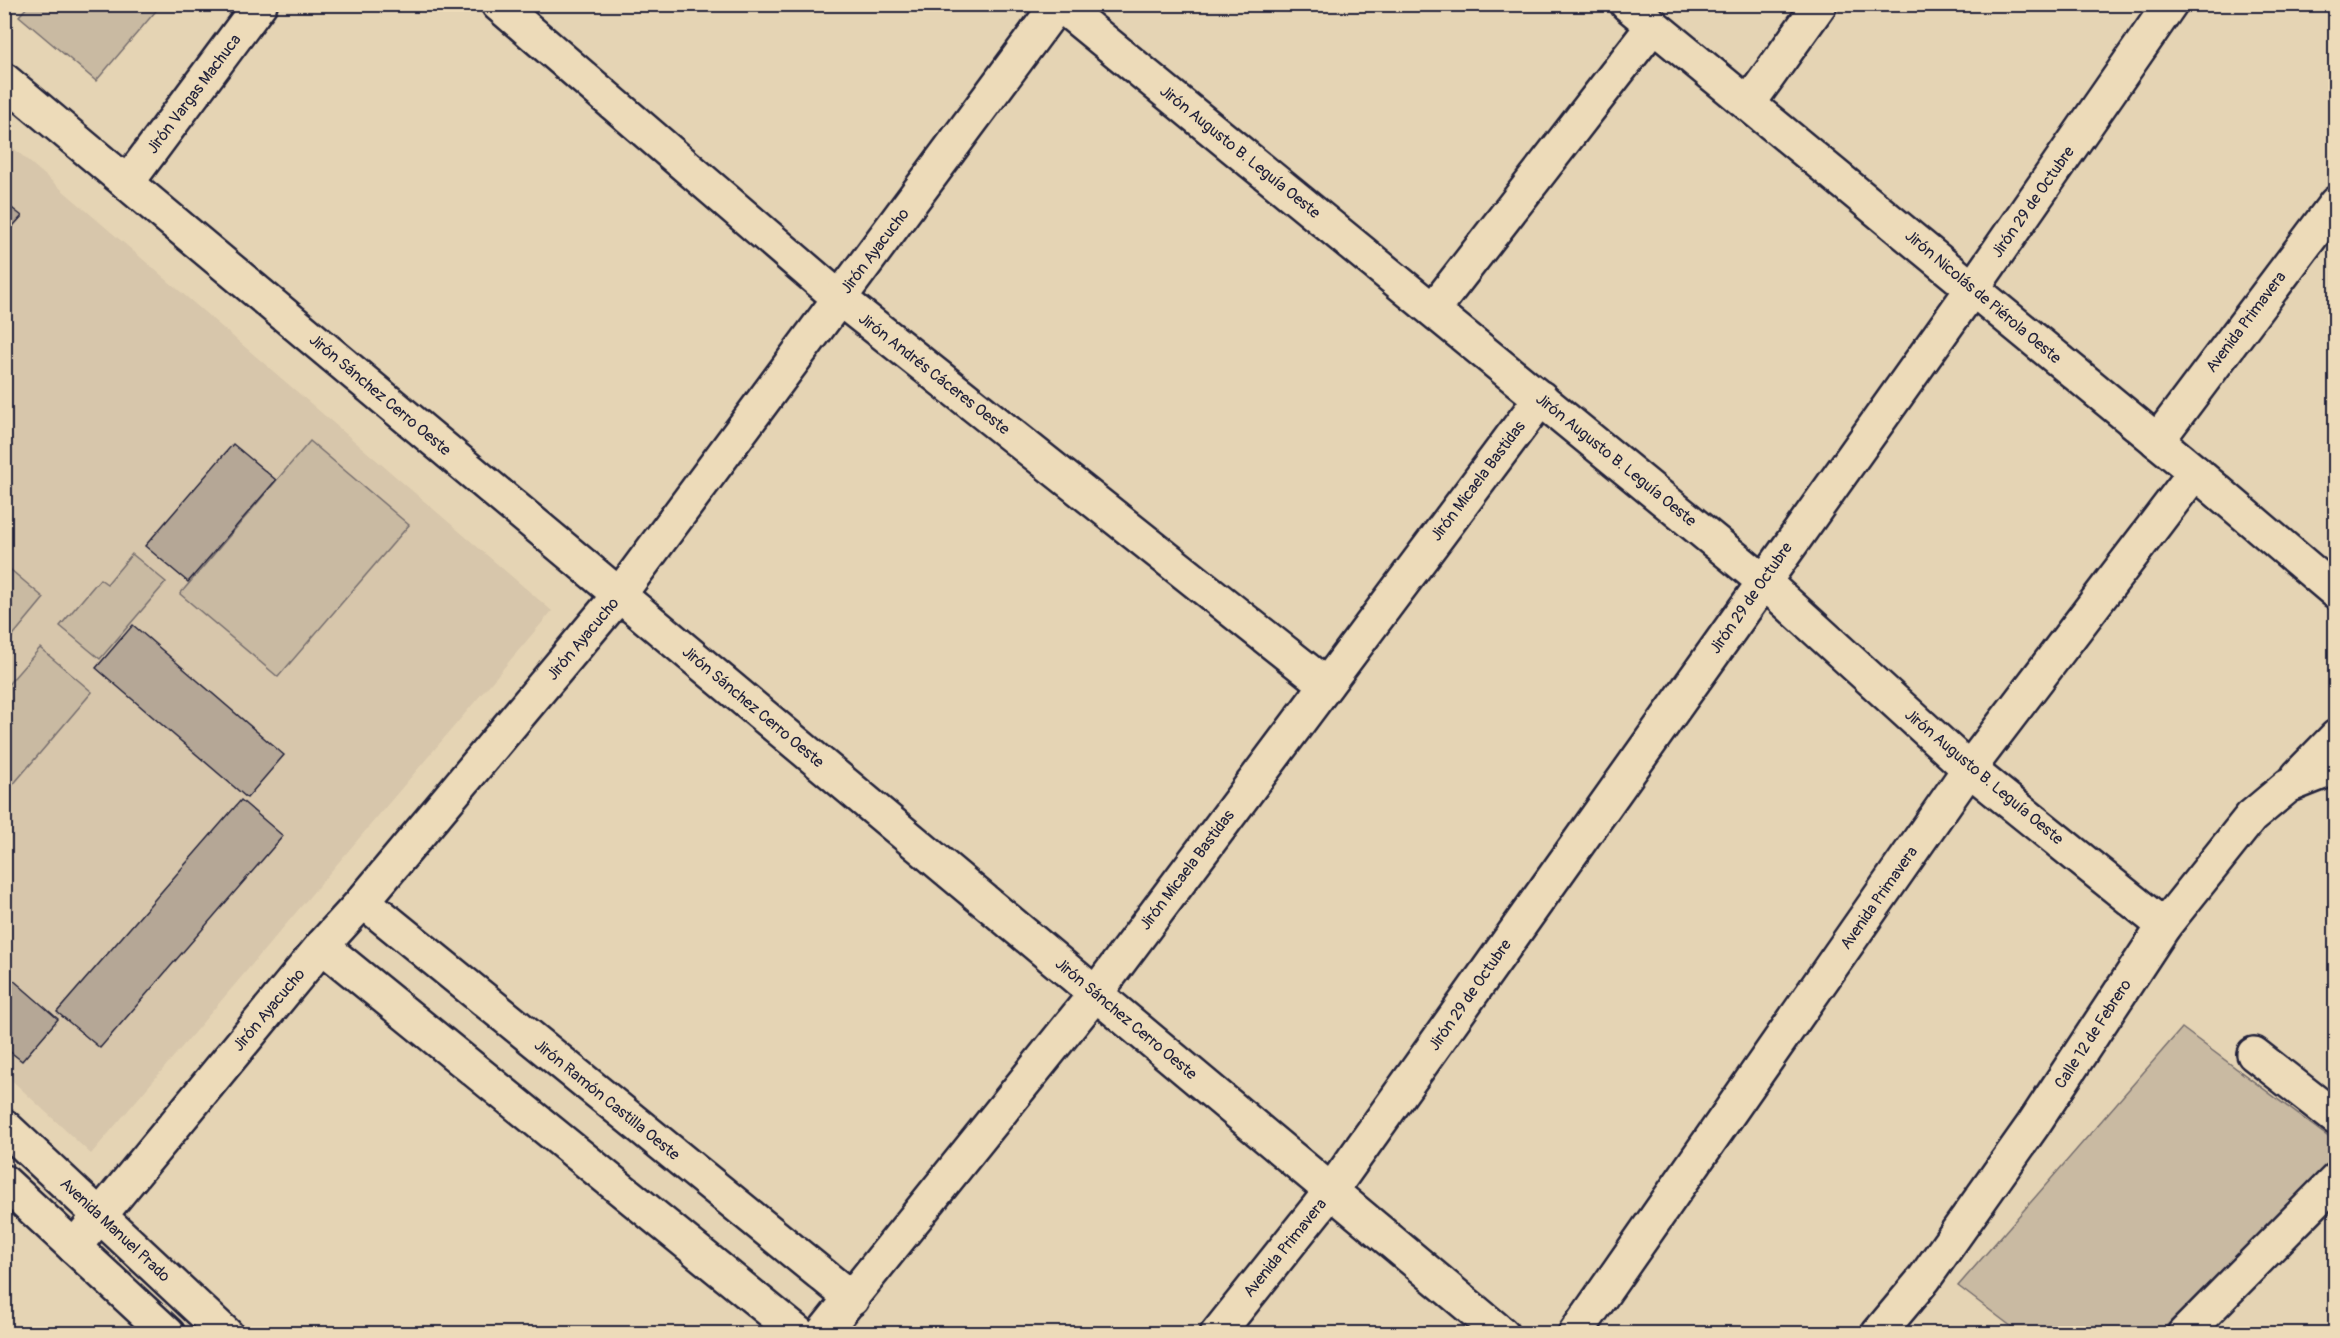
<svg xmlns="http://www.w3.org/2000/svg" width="2340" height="1338" font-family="Pangolin,sans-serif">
	<rect width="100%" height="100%" fill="#e5d4b4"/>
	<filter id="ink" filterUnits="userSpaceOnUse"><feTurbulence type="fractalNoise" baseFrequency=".0167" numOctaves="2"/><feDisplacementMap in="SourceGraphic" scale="12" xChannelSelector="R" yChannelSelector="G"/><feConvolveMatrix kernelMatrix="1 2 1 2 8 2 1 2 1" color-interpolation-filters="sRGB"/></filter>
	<g filter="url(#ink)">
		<!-- built -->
		<path fill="#d7c6ab" d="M4 140 552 611 91 1154 5 1074Z"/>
		<!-- green -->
		<g fill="#c9baa2" stroke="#766e6e" stroke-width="1.5">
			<path d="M29 5V4L161 5 96 81 19 16Z"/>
			<path d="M310 441 409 525 278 677 180 594Z"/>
			<path d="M132 554 166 582 100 659 60 626 100 579 107 584Z"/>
			<path d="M5 565 44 598 5 645Z"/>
			<path d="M40 648 92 692 5 794V688Z"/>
			<path d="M2182 1028 2335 1142V1159L2159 1333H2020L1958 1286Z"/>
		</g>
		<!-- building -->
		<g fill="#b5a796" stroke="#22223b" stroke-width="1.5">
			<path d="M4 202 22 216 4 236Z"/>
			<path d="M233 444 276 480 188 582 145 546Z"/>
			<path d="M133 625 284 755 247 798 96 668Z"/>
			<path d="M241 800 283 836 100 1048 57 1012Z"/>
			<path d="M4 972 58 1019 22 1061 4 1047Z"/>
		</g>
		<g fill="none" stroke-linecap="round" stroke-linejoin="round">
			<!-- street casing -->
			<g stroke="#22223b" stroke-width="38">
				<g id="street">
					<path d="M498 4 839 298 1326 685"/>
					<path d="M1059 4 1763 581 1969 769 2164 926"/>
					<path d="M1627 4 2195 472 2336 592"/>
					<path d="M4 80 1502 1334"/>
					<path d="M1749 103 1820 4"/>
					<path d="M127 183 260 4"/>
					<path d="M1433 310 1653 26"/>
					<path d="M2157 441 2336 203"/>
					<path d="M2298 776 2336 737"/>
					<path d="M363 901 852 1299"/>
					<path d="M322 946 799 1334"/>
					<path d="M2254 1054 2336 1118"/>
					<path d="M74 1247 322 946 363 901 619 595 1058 4"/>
					<path d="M822 1334 1096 993 1541 398"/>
					<path d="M1217 1334 1331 1191 1973 288 2170 4"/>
					<path d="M1575 1334 1969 769 2195 472"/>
					<path d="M1878 1334 1924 1279 2033 1125 2164 926 2251 817 2288 786 2336 767"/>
					<path d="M2184 1334 2336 1180"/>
				</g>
			</g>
			<!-- secondary casing -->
			<g stroke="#22223b" stroke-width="38">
				<g id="secondary">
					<path d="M4 1126 226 1334"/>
					<path d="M4 1182 168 1334"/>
				</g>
			</g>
			<!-- street -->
			<use href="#street" stroke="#eddbb9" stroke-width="33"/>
			<!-- secondary -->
			<use href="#secondary" stroke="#eddbb9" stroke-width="33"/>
		</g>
	</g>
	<g text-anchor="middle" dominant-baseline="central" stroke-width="4.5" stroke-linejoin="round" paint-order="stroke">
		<!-- street labels -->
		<g font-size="16" fill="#22223b" stroke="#eddbb9">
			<text transform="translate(194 94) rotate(-53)">Jirón Vargas Machuca</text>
			<text transform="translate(1240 152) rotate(39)">Jirón Augusto B. Leguía Oeste</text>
			<text transform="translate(2033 202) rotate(-55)">Jirón 29 de Octubre</text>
			<text transform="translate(875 251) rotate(-53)">Jirón Ayacucho</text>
			<text transform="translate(1983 297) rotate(40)">Jirón Nicolás de Piérola Oeste</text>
			<text transform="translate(2246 322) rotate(-53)">Avenida Primavera</text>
			<text transform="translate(934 374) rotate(38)">Jirón Andrés Cáceres Oeste</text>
			<text transform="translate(380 395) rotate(40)">Jirón Sánchez Cerro Oeste</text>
			<text transform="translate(1616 460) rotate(39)">Jirón Augusto B. Leguía Oeste</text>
			<text transform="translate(1478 481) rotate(-53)">Jirón Micaela Bastidas</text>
			<text transform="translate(1751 598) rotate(-55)">Jirón 29 de Octubre</text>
			<text transform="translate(583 639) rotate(-50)">Jirón Ayacucho</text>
			<text transform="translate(753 707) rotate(40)">Jirón Sánchez Cerro Oeste</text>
			<text transform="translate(1984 777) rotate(40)">Jirón Augusto B. Leguía Oeste</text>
			<text transform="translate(1187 870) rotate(-53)">Jirón Micaela Bastidas</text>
			<text transform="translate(1879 898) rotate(-55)">Avenida Primavera</text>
			<text transform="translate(1470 995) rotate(-55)">Jirón 29 de Octubre</text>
			<text transform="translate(269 1010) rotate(-50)">Jirón Ayacucho</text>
			<text transform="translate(1126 1019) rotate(40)">Jirón Sánchez Cerro Oeste</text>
			<text transform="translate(2093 1034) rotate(-57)">Calle 12 de Febrero</text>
			<text transform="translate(607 1100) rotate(39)">Jirón Ramón Castilla Oeste</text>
			<text transform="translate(115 1230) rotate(43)">Avenida Manuel Prado</text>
			<text transform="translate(1285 1248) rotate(-51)">Avenida Primavera</text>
		</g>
	</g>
	<!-- margin -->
	<rect width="2340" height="1338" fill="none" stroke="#eddbb9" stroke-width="24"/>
	<rect x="12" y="12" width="2316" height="1314" fill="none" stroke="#22223b" stroke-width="2" filter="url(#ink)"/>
</svg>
